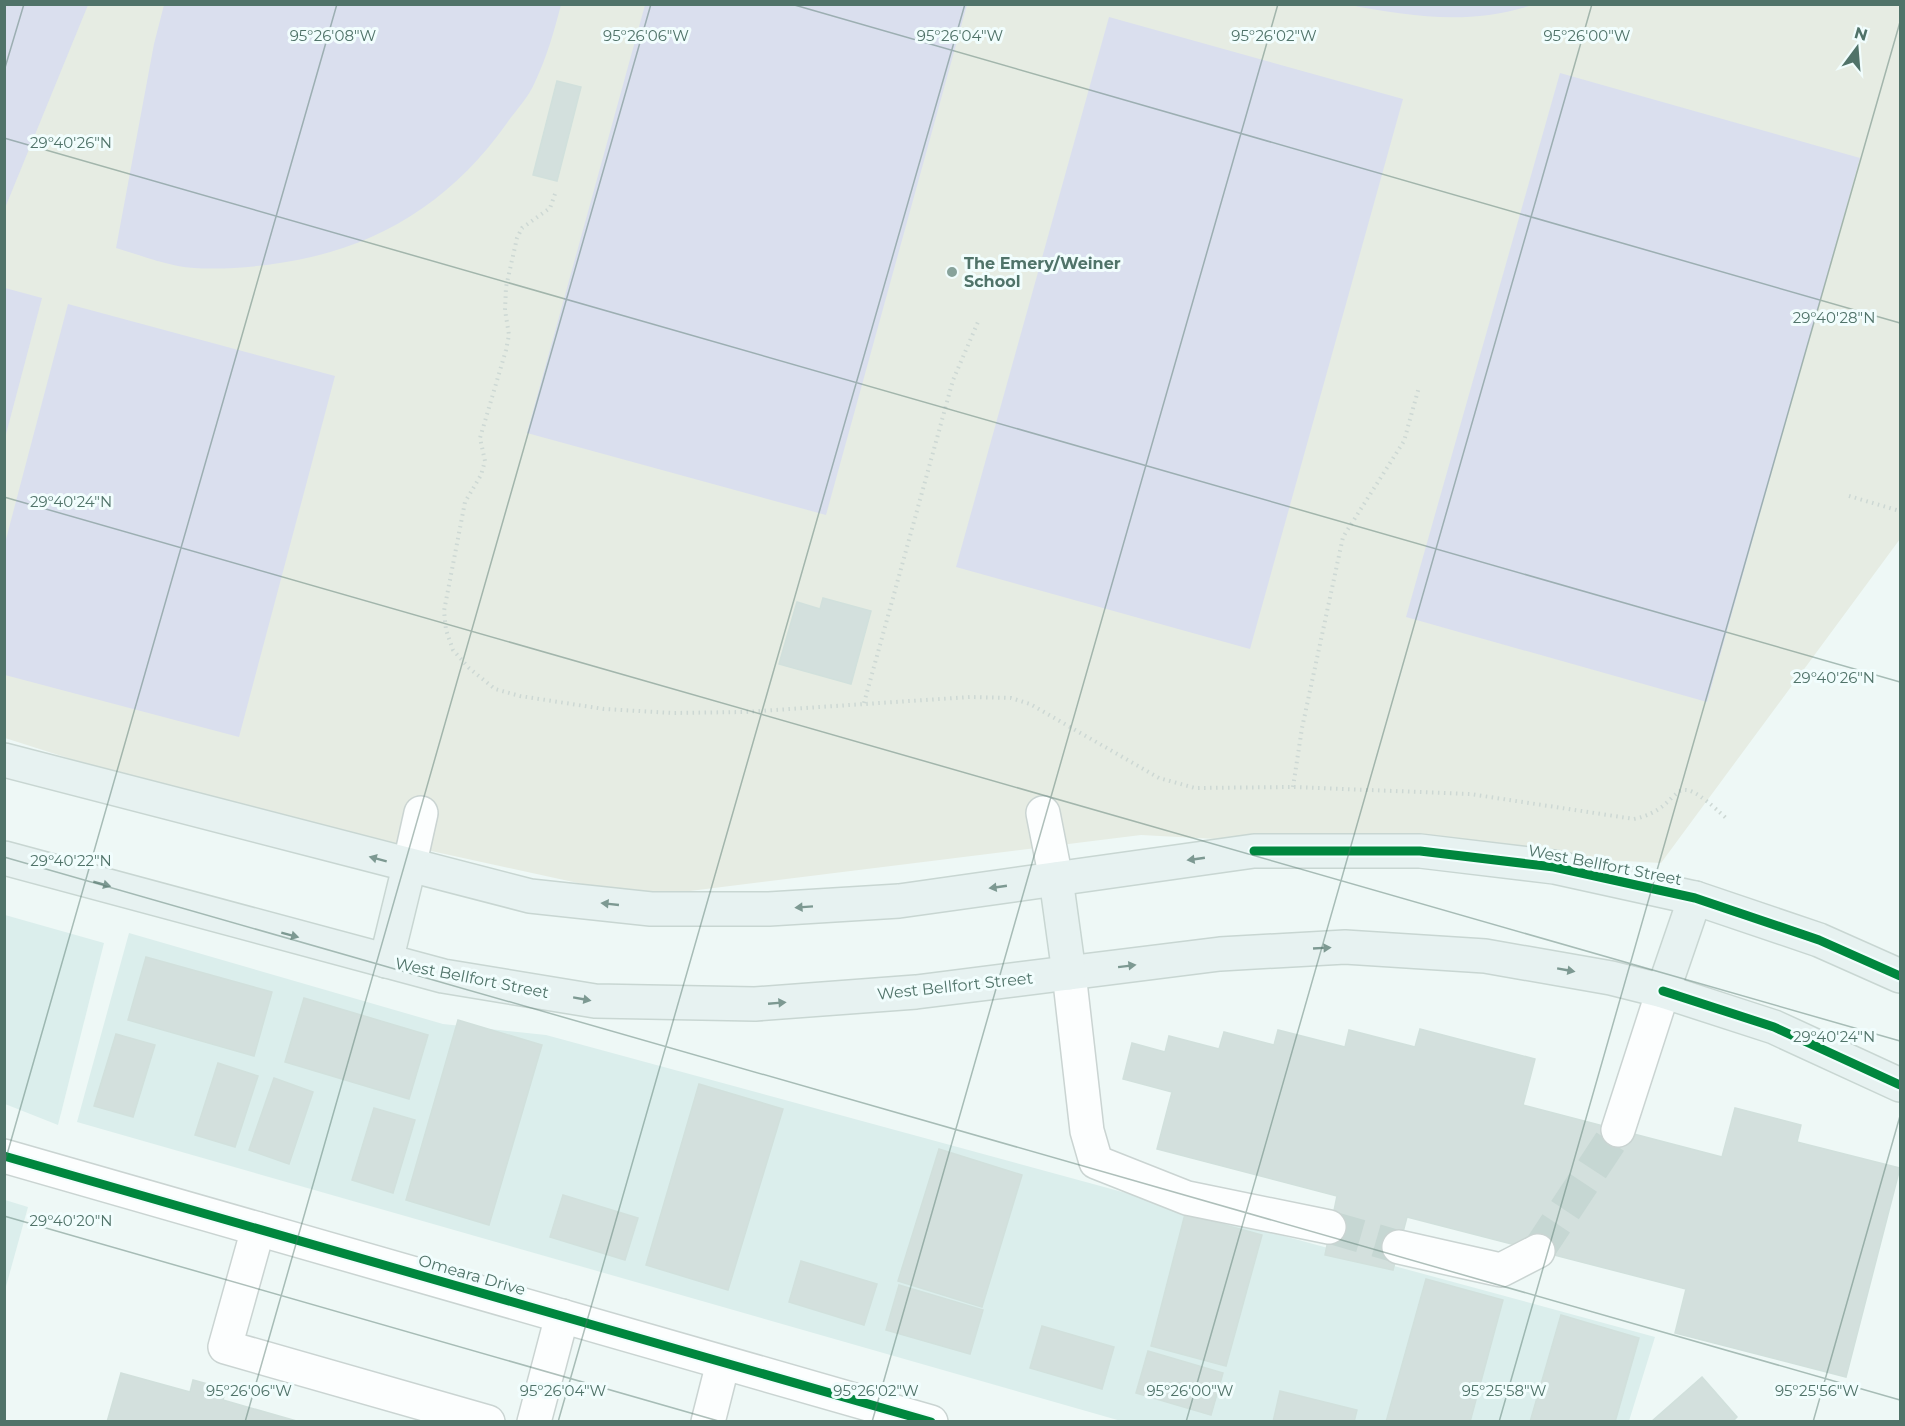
<svg xmlns="http://www.w3.org/2000/svg" width="1905" height="1426" font-family="Montserrat,sans-serif">
	<rect width="100%" height="100%" fill="#eef8f6"/>
	<!-- residential -->
	<g fill="#dbeeec">
		<path d="M5 915 104 943 58 1125 5 1104Z"/>
		<path d="M129 933 443 1024 546 1035 1655 1337 1629 1421H1121L77 1122Z"/>
		<path d="M5 1200 28 1207 5 1290 4 1200Z"/>
	</g>
	<!-- education -->
	<path fill="#e6ece3" d="M5 5H1900V539L1661 863 1141 835 642 897 203 801 5 738Z"/>
	<!-- green -->
	<g fill="#dadfee">
		<path d="M5 4 88 5 5 208 4 5Z"/>
		<path d="M164 5V4L561 5C554 31 547 57 535 82 529 97 516 110 507 123 449 205 372 251 273 264 246 268 204 271 178 266 157 262 137 254 116 248L154 44Z"/>
		<path d="M645 5H967L826 515 527 433Z"/>
		<path d="M1350 5 1532 4V5C1471 25 1412 17 1350 5Z"/>
		<path d="M1109 17 1403 99 1250 649 956 567Z"/>
		<path d="M1560 73 1860 158 1707 702 1406 617Z"/>
		<path d="M5 288 42 298 5 438 4 288Z"/>
		<path d="M68 304 335 376 239 737 5 675V543Z"/>
	</g>
	<!-- building -->
	<g fill="#d3e0dd" stroke="#d1e0dc" stroke-width="1.5">
		<path d="M557 81 581 87 557 181 533 175Z"/>
		<path d="M823 598 871 611 851 684 779 664 797 602 820 609Z"/>
		<path d="M146 957 272 992 254 1056 128 1020Z"/>
		<path d="M304 998 428 1035 409 1099 285 1062Z"/>
		<path d="M458 1020 542 1045 489 1225 406 1200Z"/>
		<path d="M1420 1029 1535 1059 1523 1105 1722 1157 1735 1108 1801 1125 1797 1142 1900 1168 1846 1377 1675 1333 1686 1289 1407 1217 1393 1270 1325 1255 1337 1196 1157 1149 1172 1092 1123 1079 1132 1043 1165 1052 1169 1036 1219 1049 1224 1032 1274 1045 1278 1030 1345 1047 1349 1030 1415 1047Z"/>
		<path d="M116 1034 155 1045 133 1117 94 1106Z"/>
		<path d="M218 1063 258 1076 235 1147 195 1135Z"/>
		<path d="M274 1078 313 1092 289 1164 249 1150Z"/>
		<path d="M699 1084 783 1109 728 1290 646 1265Z"/>
		<path d="M374 1108 415 1120 393 1193 352 1180Z"/>
		<path d="M939 1149 1022 1175 982 1307 898 1281Z"/>
		<path d="M563 1195 638 1218 625 1260 550 1237Z"/>
		<path d="M1185 1214 1262 1235 1226 1366 1151 1346Z"/>
		<path d="M801 1261 877 1284 864 1325 789 1302Z"/>
		<path d="M1426 1279 1503 1300 1470 1422H1386Z"/>
		<path d="M899 1285 983 1310 970 1354 886 1330Z"/>
		<path d="M1561 1315 1639 1338 1615 1422H1530Z"/>
		<path d="M1042 1326 1114 1347 1102 1389 1030 1368Z"/>
		<path d="M1148 1351 1223 1373 1211 1415 1136 1393Z"/>
		<path d="M121 1373 190 1392 193 1380 226 1389 223 1400 300 1422H107Z"/>
		<path d="M1702 1377 1737 1417 1732 1422H1651Z"/>
		<path d="M1280 1391 1357 1410 1354 1422H1273Z"/>
	</g>
	<g fill="none" stroke-linecap="round" stroke-linejoin="round">
		<!-- minor-tunnel -->
		<g stroke="#c6d7d3" stroke-width="33" stroke-dasharray="33 16" stroke-linecap="butt">
			<path d="M1329 1227 1399 1247"/>
			<path d="M1538 1251 1618 1130"/>
		</g>
		<!-- minor casing -->
		<g stroke="#cad4d2" stroke-width="36">
			<g id="minor">
				<path d="M1043 813 1056 879"/>
				<path d="M409 867 421 813"/>
				<path d="M1069 973 1087 1131 1096 1162 1187 1198 1329 1227"/>
				<path d="M1618 1130 1663 991"/>
				<path d="M4 1156 931 1422"/>
				<path d="M258 1229 225 1347 488 1422"/>
				<path d="M1399 1247 1501 1270 1538 1251"/>
				<path d="M534 1422 562 1316"/>
				<path d="M708 1422 723 1363"/>
			</g>
		</g>
		<!-- major casing -->
		<g stroke="#c8d6d2" stroke-width="36">
			<g id="major">
				<path d="M4 760 530 896 651 909H769L899 901 1254 851H1420L1554 867 1695 898 1819 940 1900 976"/>
				<path d="M4 858 443 976 595 1001 755 1004 916 992 1220 954 1345 947 1485 956 1611 978 1663 991 1774 1027 1900 1085"/>
				<path d="M1056 879 1069 973"/>
				<path d="M386 961 409 867"/>
				<path d="M1663 991 1695 898"/>
			</g>
		</g>
		<!-- path -->
		<g stroke="#cdd8d4" stroke-width="4" stroke-dasharray="1.5 4.5" stroke-linecap="butt">
			<path d="M555 194 550 208 522 228 517 238 506 287 505 310 509 335 506 350 480 438 485 461 481 475 465 502 444 611 446 630 453 650 469 668 495 689 520 696 604 709 673 713 745 712 970 697 1011 698 1030 704 1159 778 1195 788 1293 787 1470 794 1634 819C1690 807 1664 760 1727 819"/>
			<path d="M1849 496 1900 511"/>
			<path d="M864 703 953 380 978 322"/>
			<path d="M1293 787 1302 728 1343 537 1404 441 1419 387"/>
		</g>
		<!-- minor -->
		<use href="#minor" stroke="#fcfefe" stroke-width="33"/>
		<!-- major -->
		<use href="#major" stroke="#e7f2f1" stroke-width="33"/>
		<!-- cycleway casing -->
		<g stroke="#f1fdfd" stroke-width="13">
			<g id="cycleway">
				<path d="M1254 851H1420L1554 867 1695 898 1819 940 1900 976"/>
				<path d="M1663 991 1774 1027 1900 1085"/>
				<path d="M4 1156 931 1422"/>
			</g>
		</g>
		<!-- cycleway -->
		<use href="#cycleway" stroke="#00873e" stroke-width="9"/>
	</g>
	<!-- one-way arrows -->
	<defs><path id="oneway-solid" d="M-6-.8H1V-3.2L6.5 0L1 3.2V.8H-6Z" transform="scale(1.5)"/></defs>
	<g fill="#7d9992">
		<use href="#oneway-solid" transform="translate(378 859) rotate(-165)"/>
		<use href="#oneway-solid" transform="translate(1196 859) rotate(172)"/>
		<use href="#oneway-solid" transform="translate(102 884) rotate(15)"/>
		<use href="#oneway-solid" transform="translate(998 887) rotate(172)"/>
		<use href="#oneway-solid" transform="translate(610 904) rotate(-174)"/>
		<use href="#oneway-solid" transform="translate(804 907) rotate(176)"/>
		<use href="#oneway-solid" transform="translate(290 935) rotate(15)"/>
		<use href="#oneway-solid" transform="translate(1322 948) rotate(-3)"/>
		<use href="#oneway-solid" transform="translate(1127 966) rotate(-7)"/>
		<use href="#oneway-solid" transform="translate(1566 970) rotate(10)"/>
		<use href="#oneway-solid" transform="translate(582 999) rotate(10)"/>
		<use href="#oneway-solid" transform="translate(777 1003) rotate(-5)"/>
	</g>
	<!-- ticks -->
	<path fill="none" stroke="#507369" stroke-width="1.5" stroke-opacity="0.45" d="M791 4 1900 323M4 71 24 4M4 138 1900 682M4 497 1900 1041M4 857 1900 1400M4 1165 337 4M4 1216 722 1422M245 1422 651 4M558 1422 965 4M872 1422 1278 4M1186 1422 1592 4M1499 1422 1900 22M1813 1422 1900 1116"/>
	<!-- markers -->
	<circle fill="#87a29a" stroke="#f1fdfd" stroke-width="2" cx="952" cy="272" r="6"/>
	<g text-anchor="middle" dominant-baseline="central" stroke-width="6" stroke-linejoin="round" paint-order="stroke">
		<!-- poi labels -->
		<g font-size="16" font-weight="bold" fill="#507369" stroke="#f1fdfd" text-anchor="start">
			<text x="964" y="263">The Emery/Weiner<tspan x="964" dy="18">School</tspan></text>
		</g>
		<!-- street labels -->
		<g font-size="16" fill="#507369" stroke="#f1fdfd">
			<text transform="translate(1605 865) rotate(11)">West Bellfort Street</text>
			<text transform="translate(472 978) rotate(11)">West Bellfort Street</text>
			<text transform="translate(955 986) rotate(-6)">West Bellfort Street</text>
			<text transform="translate(472 1275) rotate(16)">Omeara Drive</text>
		</g>
	</g>
	<g font-size="15" text-anchor="middle" fill="#507369" stroke="#f1fdfd" stroke-width="6" stroke-linejoin="round" paint-order="stroke">
		<text x="333" y="41">95°26'08"W</text>
		<text x="646" y="41">95°26'06"W</text>
		<text x="960" y="41">95°26'04"W</text>
		<text x="1274" y="41">95°26'02"W</text>
		<text x="1587" y="41">95°26'00"W</text>
		<text x="71" y="148">29°40'26"N</text>
		<text x="1834" y="323">29°40'28"N</text>
		<text x="71" y="507">29°40'24"N</text>
		<text x="1834" y="683">29°40'26"N</text>
		<text x="71" y="866">29°40'22"N</text>
		<text x="1834" y="1042">29°40'24"N</text>
		<text x="71" y="1226">29°40'20"N</text>
		<text x="249" y="1396">95°26'06"W</text>
		<text x="563" y="1396">95°26'04"W</text>
		<text x="876" y="1396">95°26'02"W</text>
		<text x="1190" y="1396">95°26'00"W</text>
		<text x="1504" y="1396">95°25'58"W</text>
		<text x="1817" y="1396">95°25'56"W</text>
	</g>
	<!-- border -->
	<rect width="1905" height="1426" fill="none" stroke="#507369" stroke-width="12"/>
	<!-- north arrow -->
	<g transform="translate(1857 48) rotate(16)" stroke="#f1fdfd" stroke-width="4.5" paint-order="stroke">
	<path d="M0-4.5L10 22L0 15L-10 22Z" fill="#507369"/>
	<text y="-9" font-size="16" font-weight="bold" text-anchor="middle" fill="#507369">N</text>
	</g>
</svg>
